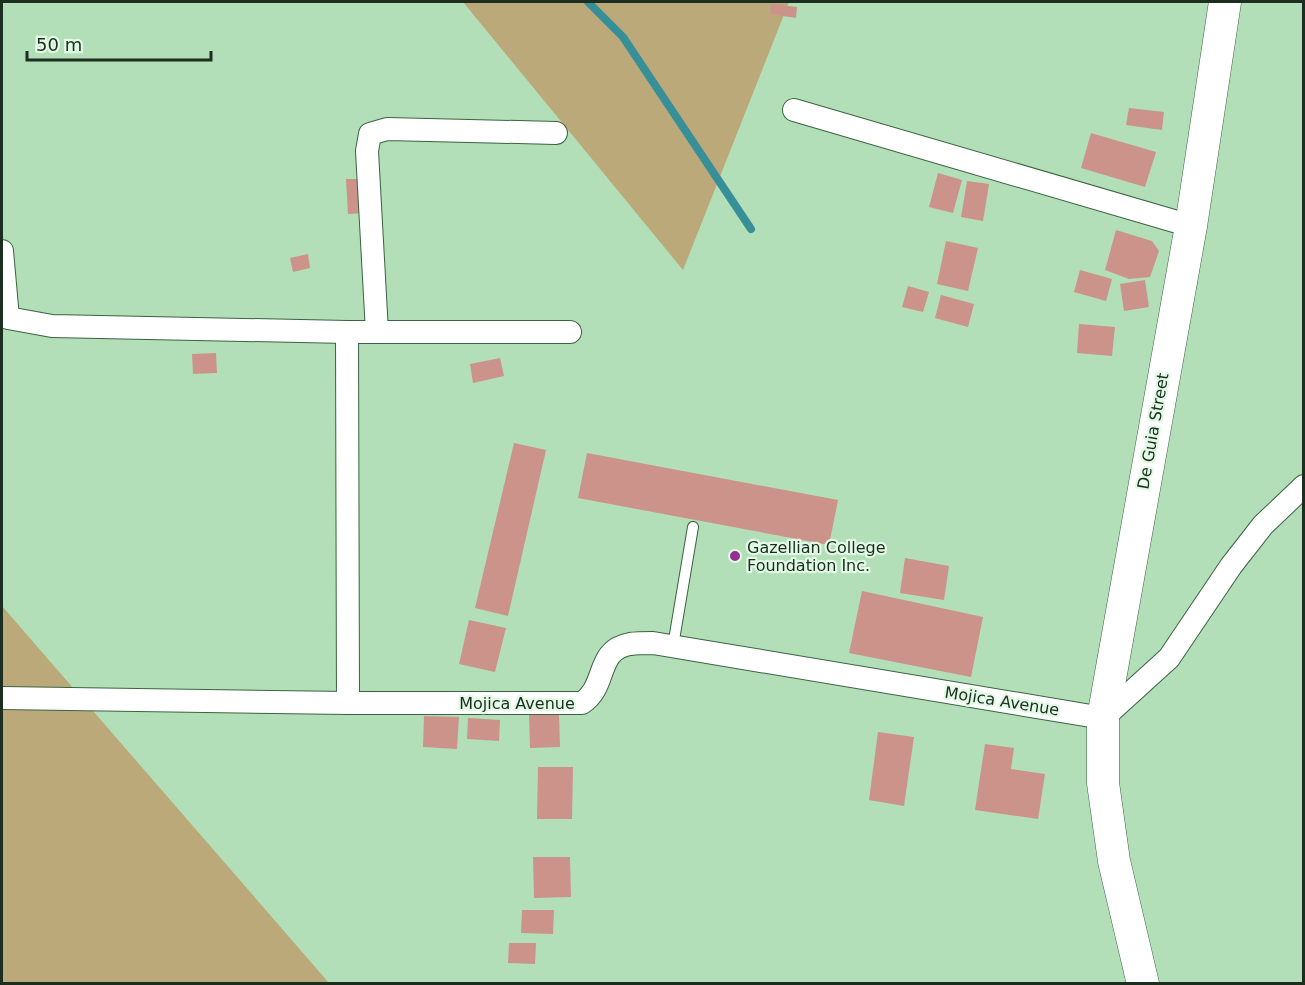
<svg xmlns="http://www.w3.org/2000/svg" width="1305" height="985" font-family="'DejaVu Sans',sans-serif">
	<rect width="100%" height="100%" fill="#b2deb8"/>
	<!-- green -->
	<g fill="#bca979">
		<path d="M463 2H789L683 270Z"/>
		<path d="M2 606 329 983H2Z"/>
	</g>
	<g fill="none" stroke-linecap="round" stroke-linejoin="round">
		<!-- stream -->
		<path stroke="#379097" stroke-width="8" d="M588 2 623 37 751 229"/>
	</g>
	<!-- building -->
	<g fill="#cc938b">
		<path d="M771 4 797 7 796 18 770 14Z"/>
		<path d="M1129 108 1164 112 1162 130 1126 125Z"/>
		<path d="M1091 133 1156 152 1145 187 1081 168Z"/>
		<path d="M938 173 962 180 953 213 929 207Z"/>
		<path d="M346 179H364L366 213 348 214Z"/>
		<path d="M967 181 989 184 983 221 961 217Z"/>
		<path d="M1116 230 1152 241 1159 251 1150 277 1129 279 1105 270Z"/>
		<path d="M946 241 978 248 968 291 937 284Z"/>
		<path d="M308 254 310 268 293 272 290 258Z"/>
		<path d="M1080 270 1112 279 1106 301 1074 292Z"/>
		<path d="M1145 280 1149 307 1124 311 1120 284Z"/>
		<path d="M908 286 929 292 923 312 902 307Z"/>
		<path d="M941 295 974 304 968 327 935 318Z"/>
		<path d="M1079 324 1115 327 1112 356 1077 353Z"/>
		<path d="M216 353 217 373 193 374 192 354Z"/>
		<path d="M500 358 504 376 473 383 470 364Z"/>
		<path d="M514 443 546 450 508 616 475 608Z"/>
		<path d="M587 453 838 500 829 545 578 498Z"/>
		<path d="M905 558 949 566 944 600 900 593Z"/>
		<path d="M862 591 983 617 971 677 849 653Z"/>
		<path d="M469 620 506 628 495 672 459 664Z"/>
		<path d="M559 714 560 747 530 748 529 715Z"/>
		<path d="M424 716 459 717 457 749 423 747Z"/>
		<path d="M468 718 500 720 499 741 467 739Z"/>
		<path d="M878 732 914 737 904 806 869 800Z"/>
		<path d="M985 744 1014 748 1011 769 1045 774 1038 819 975 810Z"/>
		<path d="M538 767H573L572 819H537Z"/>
		<path d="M533 857H570L571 897 534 898Z"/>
		<path d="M522 910H554L553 934 521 933Z"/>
		<path d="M509 943H536L535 964 508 963Z"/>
	</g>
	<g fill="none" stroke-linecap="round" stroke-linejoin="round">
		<!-- service casing -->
		<g stroke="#3b6341" stroke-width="12">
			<path id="service" d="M673 646 693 527"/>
		</g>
		<!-- minor casing -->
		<g stroke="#3b6341" stroke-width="24">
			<g id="minor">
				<path d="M794 110 1191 226"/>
				<path d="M2 251 8 318 52 326 347 332H570"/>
				<path d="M347 332 348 703"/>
				<path d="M377 332 367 151 370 134 387 129 556 133"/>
				<path d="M2 698 348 703H582C608 686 595 650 630 644 637 643 646 643 653 643L1103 718 1169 658 1231 566 1263 525 1304 486"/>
			</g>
		</g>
		<!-- secondary casing -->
		<g stroke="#3b6341" stroke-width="33">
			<path id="secondary" d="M1143 984 1114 861 1103 783V718L1191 226 1225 2"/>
		</g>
		<!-- service -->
		<use href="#service" stroke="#fff" stroke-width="10"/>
		<!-- minor -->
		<use href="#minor" stroke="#fff" stroke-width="22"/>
		<!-- secondary -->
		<use href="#secondary" stroke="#fff" stroke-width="32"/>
	</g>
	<!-- markers -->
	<circle fill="#952f93" stroke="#e2f9e5" stroke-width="2" cx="735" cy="556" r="6"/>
	<g text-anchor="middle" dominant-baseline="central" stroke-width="4.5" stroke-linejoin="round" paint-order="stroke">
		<!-- street labels -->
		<g font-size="16" fill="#1c2e1f" stroke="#e2f9e5">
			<text transform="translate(1153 431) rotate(-80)">De Guia Street</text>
			<text transform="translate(1002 701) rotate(9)">Mojica Avenue</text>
			<text x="517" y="703">Mojica Avenue</text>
		</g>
		<!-- poi labels -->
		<g font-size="16" fill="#1c2e1f" stroke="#e2f9e5" text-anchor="start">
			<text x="747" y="547">Gazellian College<tspan x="747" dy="18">Foundation Inc.</tspan></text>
		</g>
	</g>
	<!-- border -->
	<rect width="1305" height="985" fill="none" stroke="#1c2e1f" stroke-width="6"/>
	<!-- scale -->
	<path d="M27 51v9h184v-9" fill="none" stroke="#1c2e1f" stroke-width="3"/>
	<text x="36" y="51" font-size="18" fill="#1c2e1f" stroke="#e2f9e5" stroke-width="4.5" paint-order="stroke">50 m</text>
</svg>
